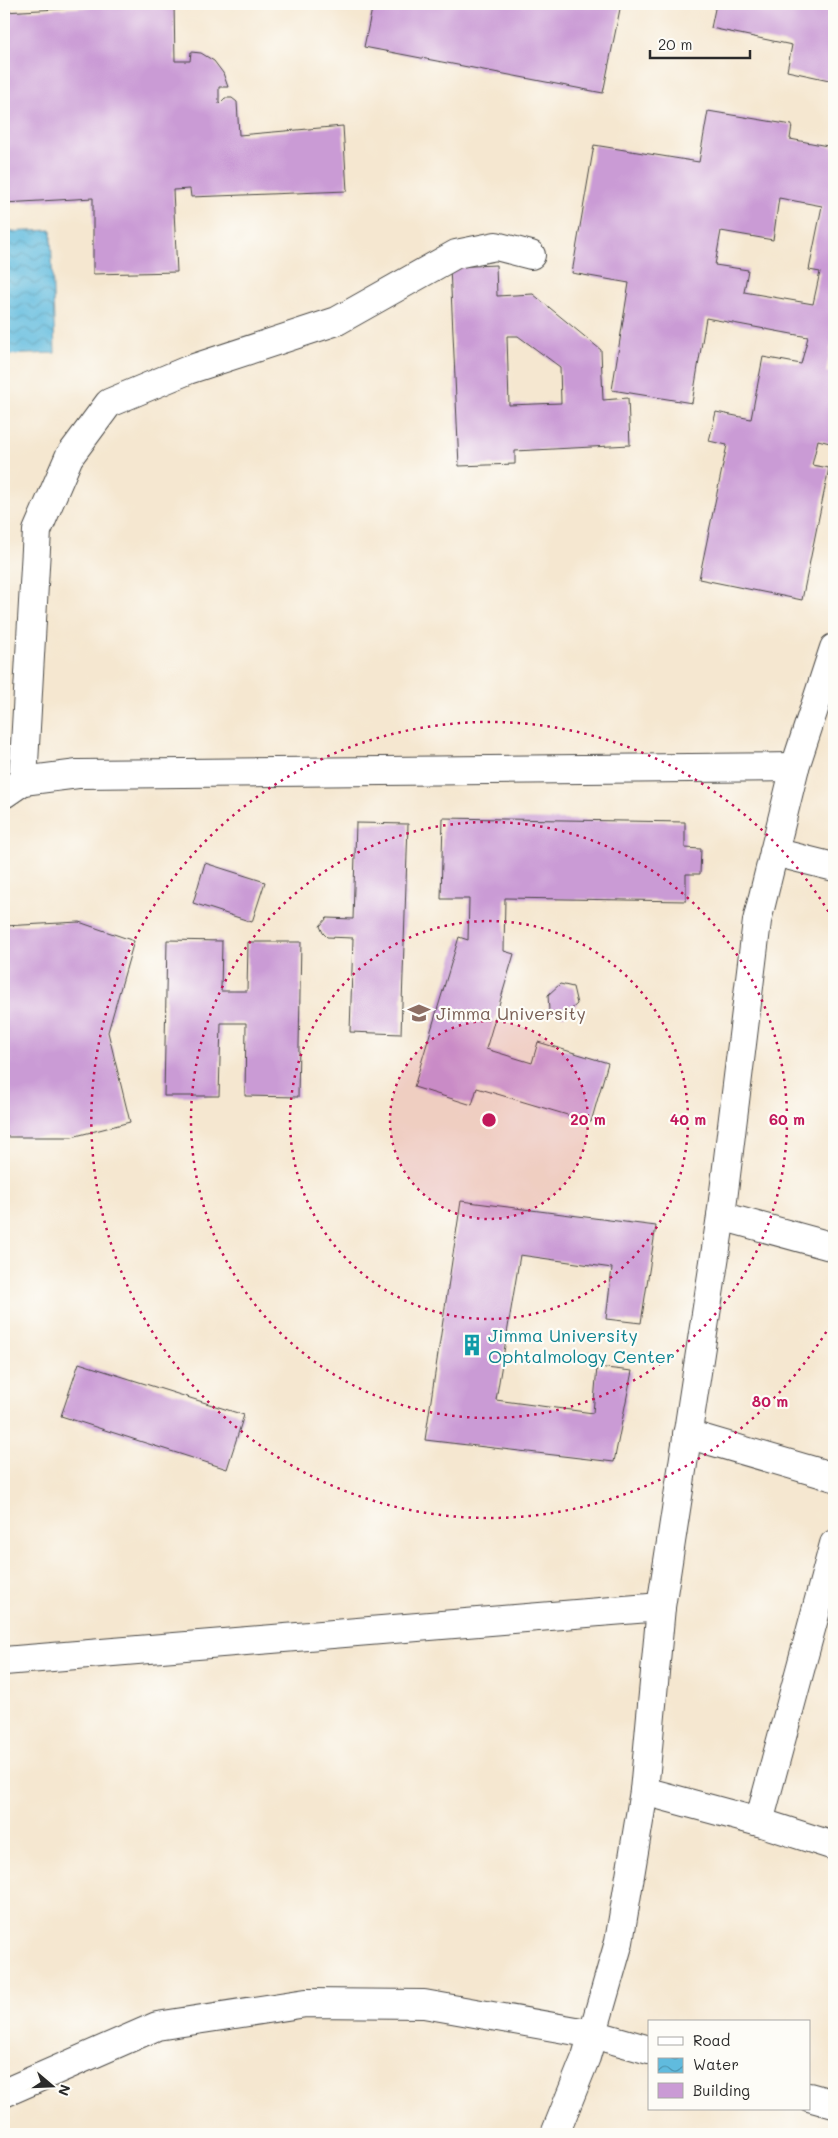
<svg xmlns="http://www.w3.org/2000/svg" width="838" height="2138" font-family="Mali,sans-serif">
	<defs>
		<pattern id="water-waves" width="16" height="10" patternUnits="userSpaceOnUse" patternTransform="scale(1.25)"><rect width="16" height="10" fill="#60bbde"/><path d="M0 5q4-4 8 0t8 0" fill="none" stroke="#4f98b4"/></pattern>
	</defs>
	<rect width="100%" height="100%" fill="#fdfcf7"/>
	<filter id="ink" filterUnits="userSpaceOnUse"><feTurbulence type="fractalNoise" baseFrequency=".02" numOctaves="2"/><feDisplacementMap in="SourceGraphic" scale="10" xChannelSelector="R" yChannelSelector="G"/><feConvolveMatrix kernelMatrix="1 2 1 2 8 2 1 2 1" color-interpolation-filters="sRGB"/></filter>
	<filter id="wash" filterUnits="userSpaceOnUse"><feTurbulence type="fractalNoise" baseFrequency=".0096" numOctaves="4" result="noise"/><feDisplacementMap in="SourceGraphic" scale="20" xChannelSelector="R" yChannelSelector="G"/><feGaussianBlur stdDeviation="1.12" result="paint"/><feColorMatrix in="noise" values="0 0 0 0 0 0 0 0 0 0 0 0 0 0 0 0 0 1.4 0 .05"/><feComposite in="paint" operator="in"/></filter>
	<g filter="url(#wash)">
		<rect width="100%" height="100%" fill="#f5e7d0"/>
		<!-- water -->
		<path fill="url(#water-waves)" stroke="#467384" d="M51 230 55 353 4 355V232Z"/>
		<g id="blocks">
			<!-- building -->
			<g fill="#ca9bd5" fill-rule="evenodd">
				<path d="M112 4H174L175 61H190L191 52 201 53 214 61 223 73 228 87H219V104L225 98H232L237 102 239 135 343 126 347 191 191 197 190 189 173 190 177 272 93 274V198L4 203V12L112 6Z"/>
				<path d="M373 4H621L603 93 364 47Z"/>
				<path d="M716 4H834V81L787 71 792 45 711 28Z"/>
				<path d="M708 111 792 125 790 139 833 147 834 144V330L826 372 834 374V444L818 440 812 465 829 468 802 600 699 579 727 445 709 441 716 412 751 419 763 357 801 364 808 337 706 318 692 403 612 390 629 283 572 273 594 145 699 162ZM779 198 822 206 809 270 820 272 813 304 744 292 748 270 715 265 721 231 773 240Z"/>
				<path d="M496 265 497 296 533 294 601 350 603 400 628 398 630 445 515 451V464L459 466 450 267ZM507 336H518L560 367 561 403 509 405Z"/>
				<path d="M443 818 685 822V848L701 849 700 874H686V901L505 898 504 951 514 954 486 1049 532 1063 538 1042 608 1063 591 1122 477 1088 472 1105 414 1087 459 937 468 940 469 899H441Z"/>
				<path d="M356 823 408 824 401 1034 350 1032 353 938 327 937 323 933 320 926 327 918 353 919Z"/>
				<path d="M205 863 265 882 252 922 193 903Z"/>
				<path d="M79 922 134 941 108 1032 130 1122 72 1137H4V926Z"/>
				<path d="M167 940 222 941 221 991H247L248 942H301L298 1097 245 1096 246 1023H221L219 1096H164Z"/>
				<path d="M560 984 573 987 577 1004 564 1016 549 1011 548 995Z"/>
				<path d="M461 1201 656 1226 641 1323 606 1319 612 1268 520 1255 496 1400 593 1413 597 1367 632 1371 614 1462 425 1440Z"/>
				<path d="M79 1363 244 1415 227 1469 61 1416Z"/>
			</g>
		</g>
	</g>
	<g filter="url(#ink)">
		<use href="#blocks" fill-opacity="0" stroke="#494744" stroke-width="1"/>
		<g fill="none" stroke-linecap="round" stroke-linejoin="round">
			<!-- minor casing -->
			<g stroke="#494744" stroke-width="30">
				<g id="minor">
					<path d="M23 781 37 531 69 457 109 403 188 370 337 321 456 254 496 246 531 255"/>
					<path d="M4 794 23 781 78 774 795 767"/>
					<path d="M774 852 834 867"/>
					<path d="M721 1216 834 1247"/>
					<path d="M687 1434 834 1477"/>
					<path d="M4 1661 661 1607"/>
					<path d="M644 1791 759 1822 834 1846"/>
					<path d="M759 1822 834 1544"/>
					<path d="M4 2093 157 2026 306 2003 424 2004 593 2034 649 2050"/>
					<path d="M809 2097 834 2104"/>
					<path d="M555 2134 586 2057 619 1942 644 1791 661 1607 721 1216 757 921 795 767 834 648"/>
				</g>
			</g>
			<!-- minor -->
			<use href="#minor" stroke="#fff" stroke-width="28"/>
		</g>
	</g>
	<!-- distance rings -->
	<circle cx="489" cy="1120" r="99" fill="#c2185b" fill-opacity=".12"/>
	<g fill="none" stroke="#c2185b" stroke-width="2.5" stroke-dasharray="2.5 5">
		<circle cx="489" cy="1120" r="99"/>
		<circle cx="489" cy="1120" r="199"/>
		<circle cx="489" cy="1120" r="298"/>
		<path d="M834 1319A398 398 0 1 1 834 921"/>
	</g>
	<!-- icons -->
	<defs>
		<g id="university-bare" transform="scale(1.725)"><path d="M0-5L7-2L0 1L-7-2ZM-4 1L0 2.5L4 1V4Q0 6-4 4Z" fill="#8d6e63" stroke="#fdfcf7" stroke-width="2.5" paint-order="stroke"/></g>
		<g id="building-bare" transform="scale(1.725)"><path d="M-4-6H4V6H1V3H-1V6H-4ZM-2.5-4.3h1.7v1.8h-1.7ZM.8-4.3h1.7v1.8H.8ZM-2.5-1h1.7V.8h-1.7ZM.8-1h1.7V.8H.8Z" fill="#0f9aa8" stroke="#fdfcf7" stroke-width="2.5" paint-order="stroke"/></g>
	</defs>
	<g fill-rule="evenodd">
		<use href="#university-bare" x="419" y="1013"/>
		<use href="#building-bare" x="472" y="1345"/>
	</g>
	<g text-anchor="middle" dominant-baseline="central" stroke-width="4.5" stroke-linejoin="round" paint-order="stroke">
		<!-- education labels -->
		<g font-size="18" fill="#785e54" stroke="#fdfcf7" text-anchor="start">
			<text x="436" y="1013">Jimma University</text>
		</g>
		<!-- culture labels -->
		<g font-size="18" fill="#0d838f" stroke="#fdfcf7" text-anchor="start">
			<text x="488" y="1335">Jimma University<tspan x="488" dy="21">Ophtalmology Center</tspan></text>
		</g>
	</g>
	<circle cx="489" cy="1120" r="8" fill="#c2185b" stroke="#fdfcf7" stroke-width="2.5"/>
	<g font-size="15" text-anchor="middle" font-weight="bold" fill="#c2185b" stroke="#fdfcf7" stroke-width="4.5" stroke-linejoin="round" paint-order="stroke">
		<text x="588" y="1125">20 m</text>
		<text x="688" y="1125">40 m</text>
		<text x="787" y="1125">60 m</text>
		<text x="770" y="1407">80 m</text>
	</g>
	<!-- margin -->
	<rect width="838" height="2138" fill="none" stroke="#fdfcf7" stroke-width="20"/>
	<!-- legend -->
	<rect x="648" y="2020" width="162" height="90" fill="#fdfcf7" stroke="#a9a8a5"/>
	<rect x="658" y="2037" width="25" height="8" fill="#ffffff" stroke="#a9a8a5"/>
	<text x="693" y="2046" font-size="15" fill="#2b2b2b">Road</text>
	<rect x="658" y="2058" width="25" height="15" fill="url(#water-waves)" stroke="#a9a8a5"/>
	<text x="693" y="2070" font-size="15" fill="#2b2b2b">Water</text>
	<rect x="658" y="2083" width="25" height="15" fill="#ca9bd5" stroke="#a9a8a5"/>
	<text x="693" y="2096" font-size="15" fill="#2b2b2b">Building</text>
	<!-- north arrow -->
	<g transform="translate(52 2086) rotate(109)" stroke="#fdfcf7" stroke-width="4" paint-order="stroke">
	<path d="M0-4L9 19L0 12L-9 19Z" fill="#2b2b2b"/>
	<text y="-8" font-size="14" font-weight="bold" text-anchor="middle" fill="#2b2b2b">N</text>
	</g>
	<!-- scale -->
	<path d="M650 50v8h100v-8" fill="none" stroke="#2b2b2b" stroke-width="2.5"/>
	<text x="658" y="50" font-size="15" fill="#2b2b2b" stroke="#fdfcf7" stroke-width="4" paint-order="stroke">20 m</text>
</svg>
